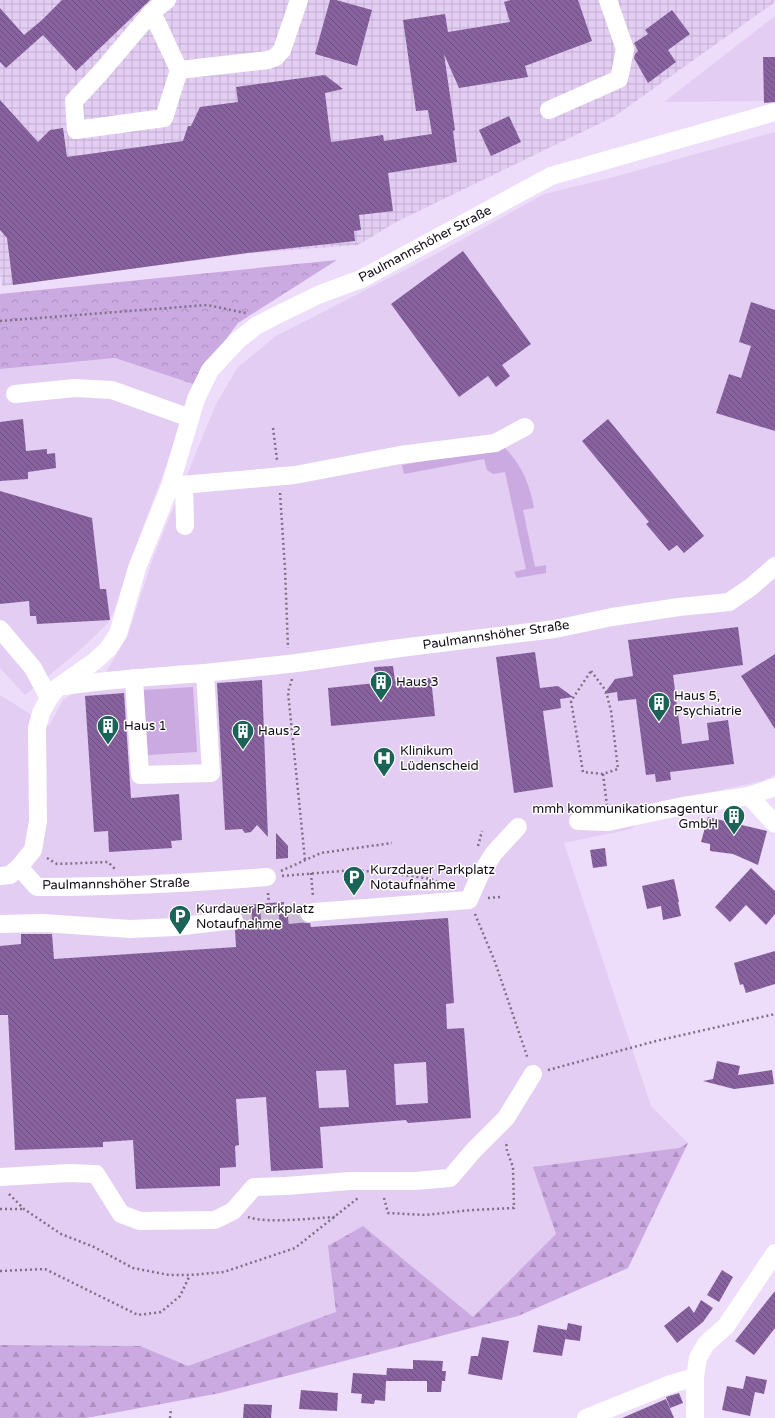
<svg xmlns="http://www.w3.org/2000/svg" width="775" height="1418" font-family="'Varela Round',sans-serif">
	<defs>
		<pattern id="industrial-grid" width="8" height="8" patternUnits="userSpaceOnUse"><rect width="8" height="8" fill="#e3cdf3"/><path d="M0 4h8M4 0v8" fill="none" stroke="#c2afd0"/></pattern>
		<pattern id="forest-firs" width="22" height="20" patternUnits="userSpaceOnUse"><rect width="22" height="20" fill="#cba9e1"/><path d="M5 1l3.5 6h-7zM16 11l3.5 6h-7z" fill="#ad90c0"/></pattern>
		<pattern id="park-crowns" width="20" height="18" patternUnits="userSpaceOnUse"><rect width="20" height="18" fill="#cba9e1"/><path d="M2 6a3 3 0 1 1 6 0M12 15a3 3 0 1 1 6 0" fill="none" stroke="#ad90c0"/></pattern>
		<pattern id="building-back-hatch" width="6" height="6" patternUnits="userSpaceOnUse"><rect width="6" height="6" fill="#87629e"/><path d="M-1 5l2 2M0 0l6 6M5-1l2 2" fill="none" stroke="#6d4f80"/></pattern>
	</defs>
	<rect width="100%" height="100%" fill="#eedcfb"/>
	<!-- built -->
	<g fill="#e3cdf3">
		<path d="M775 16V101L664 102Z"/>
		<path d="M775 132V775L762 781 670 801 631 829 564 843 651 1106 688 1143 628 1268 518 1316 220 1393 86 1418H0V695L49 726 63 700 106 672 128 635 153 558 216 404 238 367 276 336 436 254 544 194 610 178Z"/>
		<path d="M115 358 193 384 183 412 173 448 144 524 115 608 108 623 81 649 25 695 0 668V369Z"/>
	</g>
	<!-- industrial -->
	<path fill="url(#industrial-grid)" d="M0 0H775V2L615 116 396 222 358 245 252 253 2 286 0 272Z"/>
	<!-- grass -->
	<g fill="#cba9e1">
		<path d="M496 448H505C522 465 530 485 534 508L523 510 535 567 546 565V573L517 578 514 572 526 569 505 472 493 474 487 470 484 459 404 474 402 465Z"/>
		<path d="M193 687 197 752 148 755 143 690Z"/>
	</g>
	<!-- forest -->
	<path fill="url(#forest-firs)" d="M688 1143 628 1268 518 1316 220 1393 86 1418H0V1345L140 1346 188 1366 336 1312 328 1246 363 1226 473 1317 556 1234 533 1167 679 1148Z"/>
	<!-- park -->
	<path fill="url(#park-crowns)" d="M337 260 238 323 193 384 115 358 0 369V294Z"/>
	<!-- building -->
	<g fill="url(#building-back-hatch)" fill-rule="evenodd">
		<path d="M62 0H150L76 71 43 35 6 68 0 62V8L24 35 42 20Z"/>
		<path d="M330 0H336L372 10 357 66 315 54Z"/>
		<path d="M511 0H578L592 41 525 66 528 77 459 88 444 54 455 130 453 131 457 162 388 173 393 211 359 215 361 230 354 231 355 241 247 253 13 285 7 238 0 230V100L38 142 50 130 63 128 67 157 183 141 188 126H191L200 107 238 102 236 87 325 75 343 89 325 93 331 142 383 135 384 141 432 134 428 110 416 111 403 20 445 14 448 32 510 22 504 2Z"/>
		<path d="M672 10 690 34 668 50 676 62 648 83 634 58 635 54 638 51 634 43 648 34 645 30Z"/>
		<path d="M763 57H775V102L764 103Z"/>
		<path d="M509 116 521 142 491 156 479 130Z"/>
		<path d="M463 251 531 344 502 365 510 376 496 387 488 376 459 397 391 304Z"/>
		<path d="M751 302 775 310V431L716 413 729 374 741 378 751 346 739 342Z"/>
		<path d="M23 419 26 451 47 449V454L55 453 56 468 28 472V479L0 481V422Z"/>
		<path d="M608 419 704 536 684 553 677 545 669 551 646 524 649 522 582 441Z"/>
		<path d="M0 491 92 518 100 589H106L110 620 37 624 36 616H30L29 601 0 604Z"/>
		<path d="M738 627 743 665 673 675 682 744 709 740 707 723 728 720 734 764 670 772 671 780 656 782 655 774 646 775 636 699 618 701 617 692 604 694 615 679 633 676 628 640Z"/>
		<path d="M535 652 540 688 558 686 573 697 560 699 561 708 543 711 553 787 514 793 496 657Z"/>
		<path d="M775 654V729L741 676Z"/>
		<path d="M393 666 395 681 431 678 435 716 331 726 328 688 376 683 374 667Z"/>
		<path d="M262 680 268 837 257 825 251 832 245 833 242 829 225 830 217 683Z"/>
		<path d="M124 693 131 798 179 794 182 840 171 841 172 848 109 852 108 831 94 832 85 696Z"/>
		<path d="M708 817 767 831 758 865 733 854 710 851V844L701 842Z"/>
		<path d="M276 833 288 846V858L276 859Z"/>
		<path d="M605 848 607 866 593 868 590 850Z"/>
		<path d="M751 868 775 891V914L766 925 746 905 730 922 715 907Z"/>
		<path d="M674 879 679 902H678L681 916 663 920 661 906 647 909 642 886Z"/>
		<path d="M284 902V913L299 909V915L301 920 305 923H310L311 927 448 918 454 1003 446 1004 447 1029 464 1028 471 1118 408 1123 406 1120 320 1127 323 1168 271 1171 266 1097 236 1099 239 1145 235 1146 236 1167 220 1168V1186L136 1189 133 1140 103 1142V1147L15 1150 8 1015H0V946L21 944V934H52L54 959 236 947 235 930 241 928 243 924 244 919 242 913 238 911 233 910V906ZM426 1062 428 1103 396 1105 394 1064ZM346 1070 349 1107 319 1108 316 1071Z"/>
		<path d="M775 951V984L746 993 743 984 740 985 734 963Z"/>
		<path d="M717 1061 740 1066 738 1075 772 1070 774 1084 734 1089 703 1081 713 1079Z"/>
		<path d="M722 1270 733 1277 719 1302 707 1295Z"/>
		<path d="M775 1291V1328L754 1355 735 1341Z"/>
		<path d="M701 1300 713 1308 703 1322 677 1343 664 1326 689 1306 694 1313Z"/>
		<path d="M568 1323 582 1326 580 1341 565 1339Z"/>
		<path d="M538 1325 567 1330 562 1356 533 1352Z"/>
		<path d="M482 1337 509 1341 502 1380 468 1374 471 1356H478Z"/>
		<path d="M413 1360 443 1361 442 1371H446L445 1381H442L441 1392H427V1381H386L385 1401 375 1400 374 1404 361 1403 362 1394 351 1393 353 1373 386 1375V1378L387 1368 413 1369Z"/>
		<path d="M746 1376 767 1380 764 1394 755 1392 750 1416 722 1410 727 1386 743 1389Z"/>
		<path d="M301 1390 338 1393 337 1411 299 1409Z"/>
		<path d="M679 1393 683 1403 670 1408 666 1397Z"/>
		<path d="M666 1399 674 1418H622Z"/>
		<path d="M244 1404 272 1405 271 1418H243Z"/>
	</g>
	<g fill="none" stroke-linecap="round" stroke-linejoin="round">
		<!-- minor-tunnel -->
		<path stroke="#cdbdd9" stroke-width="18" stroke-dasharray="18 9" stroke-linecap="butt" d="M234 920 309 913"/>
		<!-- path -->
		<g stroke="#7e7186" stroke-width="2.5" stroke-dasharray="2 3" stroke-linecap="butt">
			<path d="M0 321 207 305 246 313"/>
			<path d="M273 428 277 460"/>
			<path d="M280 493 285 569 288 648"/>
			<path d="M591 671 606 691 611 711 618 769 603 774 583 772 571 701Z"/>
			<path d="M292 679 288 692 305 860"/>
			<path d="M603 774 607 805"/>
			<path d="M478 846 482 831"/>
			<path d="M47 858 57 864 108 862 115 869"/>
			<path d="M281 871 321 853 392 843"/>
			<path d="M311 873 313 897"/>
			<path d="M282 876 354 870 397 874 431 879 443 884"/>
			<path d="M268 893 269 904"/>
			<path d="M488 898 500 897"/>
			<path d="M475 914 495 962 528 1059"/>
			<path d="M548 1070 656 1041 775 1014"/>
			<path d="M9 1194 24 1209 61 1234 94 1247 133 1268 169 1275H190L224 1272 295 1248 358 1198"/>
			<path d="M384 1198 388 1213 425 1215 472 1210 514 1208 513 1167 507 1151 506 1141"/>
			<path d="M0 1209H23"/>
			<path d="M248 1217C268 1224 312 1218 335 1217"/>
			<path d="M0 1271 45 1269 138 1315 161 1312 180 1296 190 1275"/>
			<path d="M170 1418 171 1408"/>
		</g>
		<!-- minor -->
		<g stroke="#fff" stroke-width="18">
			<path d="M152 12 179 70 164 118 76 130 74 101 101 72 152 12 167 0"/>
			<path d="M179 70 268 60 276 57 282 50 299 0"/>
			<path d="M549 110 619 79 625 49 608 0"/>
			<path d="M15 394 75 388 112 390 190 418"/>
			<path d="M184 485 185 526"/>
			<path d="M170 486 295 475 400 455 495 443 525 427"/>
			<path d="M0 629 33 668 49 698"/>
			<path d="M205 673 297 663 400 648 555 629 612 617 679 607 729 602 751 587 775 566"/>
			<path d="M63 686C110 680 157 676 205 673L211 773 140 775 134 678"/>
			<path d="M749 796 775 824"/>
			<path d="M578 821 608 822 683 806 749 796 775 787"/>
			<path d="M19 867 37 887C114 887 191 883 267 877"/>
			<path d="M0 876 10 875 19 867 33 850 38 821 37 728 41 713 49 698 58 687 95 661 108 649 118 634 137 568 170 486 196 399 210 370 237 341 256 326 275 316 318 295 361 279 551 176 775 112"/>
			<path d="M309 913 314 912 469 900 480 875 494 853 518 827"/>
			<path d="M0 924 43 923 130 929 175 927 234 920"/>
			<path d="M0 1177 68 1173 96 1174 121 1214 140 1221 215 1220 233 1211 254 1187 286 1186 350 1181H414L450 1178 474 1150 506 1118 533 1074"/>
			<path d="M695 1377V1418"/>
			<path d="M586 1418 668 1385 695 1377 698 1358 706 1344 726 1326 775 1253"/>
		</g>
	</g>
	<!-- icons -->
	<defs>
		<g id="building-pin" transform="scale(1.15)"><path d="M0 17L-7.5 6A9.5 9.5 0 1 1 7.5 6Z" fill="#1b6357" stroke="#fff"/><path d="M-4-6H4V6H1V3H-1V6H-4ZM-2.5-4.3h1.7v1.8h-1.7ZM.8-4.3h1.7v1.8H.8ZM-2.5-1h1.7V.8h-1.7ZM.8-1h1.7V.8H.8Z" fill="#fff"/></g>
		<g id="hospital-pin" transform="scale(1.15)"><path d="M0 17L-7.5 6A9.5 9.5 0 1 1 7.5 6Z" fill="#1b6357" stroke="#fff"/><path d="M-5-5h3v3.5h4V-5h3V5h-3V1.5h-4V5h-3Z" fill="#fff"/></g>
		<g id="parking-pin" transform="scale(1.15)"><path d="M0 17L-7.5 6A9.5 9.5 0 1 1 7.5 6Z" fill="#1b6357" stroke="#fff"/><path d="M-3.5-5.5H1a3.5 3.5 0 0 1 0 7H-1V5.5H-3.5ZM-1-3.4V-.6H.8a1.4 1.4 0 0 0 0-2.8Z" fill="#fff"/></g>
	</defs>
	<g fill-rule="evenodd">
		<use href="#building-pin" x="381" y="682"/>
		<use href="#building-pin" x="659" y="703"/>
		<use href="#building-pin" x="108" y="726"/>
		<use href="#building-pin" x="243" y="731"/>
		<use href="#hospital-pin" x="384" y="758"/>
		<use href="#building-pin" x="734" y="816"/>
		<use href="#parking-pin" x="354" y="877"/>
		<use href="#parking-pin" x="180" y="916"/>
	</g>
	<g text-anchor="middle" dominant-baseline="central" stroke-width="3" stroke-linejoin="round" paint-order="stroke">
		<!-- street labels -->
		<g font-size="13" fill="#140d18" stroke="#fff">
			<text transform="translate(425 244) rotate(-28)">Paulmannshöher Straße</text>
			<text transform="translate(496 635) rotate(-8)">Paulmannshöher Straße</text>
			<text transform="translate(116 884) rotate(-1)">Paulmannshöher Straße</text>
		</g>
		<!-- poi labels -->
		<g font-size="13" fill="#140d18" stroke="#fff" text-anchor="start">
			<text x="396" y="682">Haus 3</text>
			<text x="674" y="696">Haus 5,<tspan x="674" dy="15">Psychiatrie</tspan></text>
			<text x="124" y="726">Haus 1</text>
			<text x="258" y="731">Haus 2</text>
			<text x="400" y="751">Klinikum<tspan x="400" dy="15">Lüdenscheid</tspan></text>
			<text x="718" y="809" text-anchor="end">mmh kommunikationsagentur<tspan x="718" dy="15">GmbH</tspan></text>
			<text x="370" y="870">Kurzdauer Parkplatz<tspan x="370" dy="15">Notaufnahme</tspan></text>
			<text x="196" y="909">Kurdauer Parkplatz<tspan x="196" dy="15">Notaufnahme</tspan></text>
		</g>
	</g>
</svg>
